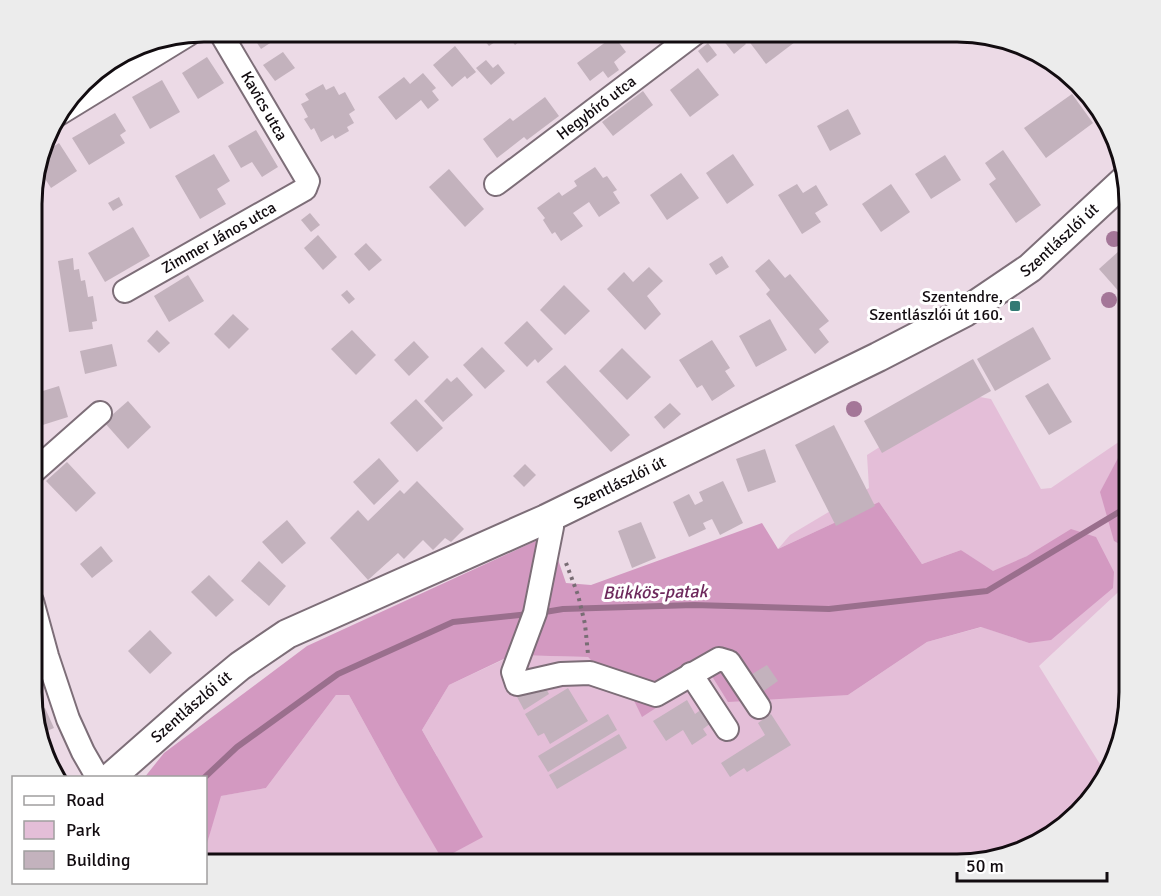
<svg xmlns="http://www.w3.org/2000/svg" width="1161" height="896" font-family="Signika,sans-serif">
	<rect width="100%" height="100%" fill="#ecdae6"/>
	<!-- green -->
	<path fill="#e4bed8" d="M963 394 991 399 1041 489 1051 488 1129 435V452L1118 458 1114 541 1129 550V582L1039 666 1103 769 1117 757 1116 758 1086 806 1023 851 957 864H206V847L220 796 266 788 336 695H349L398 784 443 859 437 756 422 730 449 685 513 655 588 657 605 675 710 673 848 695 927 642 982 627 1029 643 1027 556 993 572 961 550 922 564 879 502 778 549 790 535 869 488 867 455Z"/>
	<!-- forest -->
	<g fill="#d399c1">
		<path d="M1129 452V550L1114 541 1100 492 1118 458Z"/>
		<path d="M879 502 922 564 961 550 993 571 1027 556 1071 529 1096 537 1114 572 1113 588 1051 640 1029 643 981 627 927 642 848 695 728 702 710 673 642 717 622 676 605 675 588 657 512 655 449 685 422 730 483 837 442 859 398 784 349 695H336L266 788 221 796 206 847V778H144L164 753 307 646 542 538 552 542 566 583 591 585 762 523 778 549Z"/>
	</g>
	<g fill="none" stroke-linecap="round" stroke-linejoin="round">
		<!-- stream -->
		<g stroke="#9a6f8d" stroke-width="6">
			<path d="M539 613 563 609 694 605 829 609 987 591 1129 506"/>
			<path d="M204 778 237 747 338 674 453 622 529 614"/>
		</g>
	</g>
	<!-- building -->
	<g fill="#c3b2bd">
		<path d="M250 32H287L261 49Z"/>
		<path d="M505 32H531L515 45Z"/>
		<path d="M723 32H736L746 44 734 54 719 35Z"/>
		<path d="M751 32H788L795 42 766 64 745 36Z"/>
		<path d="M489 34 495 42 489 46 483 39Z"/>
		<path d="M614 36 626 52 614 62 619 70 608 78 603 71 590 81 577 63Z"/>
		<path d="M708 43 717 55 707 63 698 51Z"/>
		<path d="M455 46 476 72 467 79 465 76 452 87 433 65Z"/>
		<path d="M132 50 134 52 112 65 110 63Z"/>
		<path d="M283 52 295 68 275 81 263 65Z"/>
		<path d="M207 57 224 83 198 99 182 73Z"/>
		<path d="M486 60 493 68 498 64 505 73 491 85 476 68Z"/>
		<path d="M698 68 719 95 690 117 670 90Z"/>
		<path d="M423 73 436 88 432 91 439 100 428 109 421 100 396 120 378 97 404 77 410 84Z"/>
		<path d="M162 80 180 112 150 129 132 97Z"/>
		<path d="M323 84 326 90 334 86 339 95 345 92 355 110 349 114 354 123 347 127 349 131 335 139 333 135 321 142 314 128 311 130 304 119 308 117 301 104 309 100 305 94Z"/>
		<path d="M643 91 653 105 613 136 602 122Z"/>
		<path d="M1072 94 1093 123 1046 158 1024 128Z"/>
		<path d="M545 97 559 116 527 140 524 137 497 158 483 139 510 118 513 121Z"/>
		<path d="M848 109 861 134 830 151 817 126Z"/>
		<path d="M115 113 126 131 120 135 125 143 89 165 72 138Z"/>
		<path d="M256 130 278 167 262 177 252 162 241 168 228 146Z"/>
		<path d="M59 143 77 171 51 188 38 168 42 154Z"/>
		<path d="M1003 150 1041 205 1016 223 989 184 996 179 985 163Z"/>
		<path d="M214 154 230 181 217 189 226 204 200 219 175 176Z"/>
		<path d="M733 154 754 185 727 204 706 173Z"/>
		<path d="M945 155 961 180 931 199 915 174Z"/>
		<path d="M595 167 603 178 607 176 617 190 613 192 620 203 599 217 589 202 573 213 583 226 561 241 555 232 552 234 543 220 545 218 537 208 559 192 562 196 577 186 574 181Z"/>
		<path d="M449 169 484 209 465 227 429 187Z"/>
		<path d="M681 173 699 198 667 220 650 195Z"/>
		<path d="M797 184 803 193 816 185 828 205 815 213 821 222 802 234 778 195Z"/>
		<path d="M891 184 910 212 881 232 862 204Z"/>
		<path d="M119 197 123 205 113 211 108 203Z"/>
		<path d="M310 213 320 225 311 232 301 220Z"/>
		<path d="M133 227 150 256 105 282 88 253Z"/>
		<path d="M318 235 337 257 323 270 304 248Z"/>
		<path d="M1129 242V303L1099 269Z"/>
		<path d="M366 243 382 260 369 271 354 254Z"/>
		<path d="M722 256 729 267 716 275 709 264Z"/>
		<path d="M73 258 74 270 79 269 81 281 85 280 88 297 93 296 97 321 92 322 93 329 69 332 58 261Z"/>
		<path d="M769 259 785 278 790 274 829 321 819 329 829 342 815 354 766 294 770 290 755 271Z"/>
		<path d="M649 267 663 281 647 296 661 314 645 330 607 289 624 272 633 282Z"/>
		<path d="M188 275 204 301 169 322 154 296Z"/>
		<path d="M564 285 590 311 565 335 540 310Z"/>
		<path d="M347 290 355 299 349 304 341 295Z"/>
		<path d="M233 314 249 329 229 349 214 334Z"/>
		<path d="M33 319 40 327 33 333Z"/>
		<path d="M770 319 787 350 756 367 739 336Z"/>
		<path d="M527 321 553 349 538 363 535 359 527 367 504 343Z"/>
		<path d="M1033 327 1051 359 995 391 977 359Z"/>
		<path d="M157 330 170 343 159 353 147 341Z"/>
		<path d="M352 330 376 355 356 375 331 349Z"/>
		<path d="M712 340 730 368 725 371 735 386 712 401 702 385 697 388 679 360Z"/>
		<path d="M414 341 429 357 409 376 394 360Z"/>
		<path d="M112 344 117 366 85 374 80 351Z"/>
		<path d="M482 347 505 371 485 389 463 365Z"/>
		<path d="M622 348 651 377 627 400 599 371Z"/>
		<path d="M973 359 991 391 882 453 864 421Z"/>
		<path d="M565 365 630 435 611 452 546 382Z"/>
		<path d="M457 377 473 395 443 422 424 401 447 378 451 382Z"/>
		<path d="M1048 383 1072 422 1049 435 1025 396Z"/>
		<path d="M59 386 68 417 33 428V394Z"/>
		<path d="M416 399 443 428 417 452 390 423Z"/>
		<path d="M128 401 151 427 128 449 104 422Z"/>
		<path d="M670 403 681 414 664 429 654 417Z"/>
		<path d="M834 425 875 506 836 526 795 445Z"/>
		<path d="M765 449 776 482 748 492 736 459Z"/>
		<path d="M379 458 399 481 374 505 353 482Z"/>
		<path d="M67 462 96 493 76 512 46 481Z"/>
		<path d="M525 464 536 475 524 487 513 476Z"/>
		<path d="M417 481 464 529 451 542 445 538 433 550 423 540 404 559 398 553 368 580 330 538 358 510 368 521 400 490 404 494Z"/>
		<path d="M723 481 743 523 720 535 712 519 703 523 706 529 689 537 673 502 689 494 695 505 703 501 699 492Z"/>
		<path d="M287 520 306 543 282 564 262 542Z"/>
		<path d="M641 522 656 558 632 568 618 531Z"/>
		<path d="M101 546 113 561 92 578 80 564Z"/>
		<path d="M259 561 286 586 269 606 241 581Z"/>
		<path d="M209 575 234 600 216 617 191 592Z"/>
		<path d="M150 630 172 653 150 674 128 651Z"/>
		<path d="M767 665 778 681 761 693 749 676Z"/>
		<path d="M537 685H544L549 694 524 710 517 697Z"/>
		<path d="M568 688 588 721 550 744 544 733 538 736 525 714Z"/>
		<path d="M687 700 695 714 702 709 711 723 703 729 707 735 692 745 683 730 666 741 653 721Z"/>
		<path d="M45 708 54 728 42 733 41 738 34 712Z"/>
		<path d="M608 714 617 730 548 772 538 756Z"/>
		<path d="M771 714 791 745 747 772 744 768 730 777 721 763 765 735 758 723Z"/>
		<path d="M619 734 627 748 557 789 549 775Z"/>
	</g>
	<g fill="none" stroke-linecap="round" stroke-linejoin="round">
		<!-- minor casing -->
		<g stroke="#7d6e78" stroke-width="26">
			<g id="minor">
				<path d="M57 115 189 34"/>
				<path id="s1" d="M496 184 697 32"/>
				<path id="s2" d="M125 291 305 189 308 181 220 32"/>
				<path d="M32 473 100 413"/>
				<path d="M546 519 552 527 535 613 513 672 517 684 561 674 590 673 656 695 719 659 729 662 759 707"/>
				<path d="M32 601 47 656 68 719 83 752 98 778"/>
				<path d="M691 674 727 729"/>
			</g>
		</g>
		<!-- major casing -->
		<g stroke="#7d6e78" stroke-width="32">
			<g id="major">
				<path id="s3" d="M110 778 194 704 240 666 287 634 546 519 878 357 965 312 1030 268 1125 180"/>
			</g>
		</g>
		<!-- path -->
		<g stroke="#786d74" stroke-width="4" stroke-dasharray="3 4.5" stroke-linecap="butt">
			<path d="M566 563 578 595 585 624 588 654"/>
			<path d="M1068 819 1091 791 1103 769"/>
		</g>
		<!-- minor -->
		<use href="#minor" stroke="#fff" stroke-width="22"/>
		<!-- major -->
		<use href="#major" stroke="#fff" stroke-width="28"/>
	</g>
	<!-- trees -->
	<g fill="#a47698">
		<circle cx="1114" cy="239" r="8"/>
		<circle cx="1109" cy="300" r="8"/>
		<circle cx="854" cy="409" r="8"/>
	</g>
	<!-- markers -->
	<rect fill="#327a74" stroke="#fff" stroke-width="2" x="1009" y="300" width="12" height="12" rx="3"/>
	<g text-anchor="middle" dominant-baseline="central" stroke-width="6" stroke-linejoin="round" paint-order="stroke">
		<!-- street labels -->
		<g font-size="16" fill="#120c10" stroke="#fff">
			<text transform="translate(264 106) rotate(60)">Kavics utca</text>
			<text stroke="none"><textPath href="#s1" startOffset="126">Hegybíró utca</textPath></text>
			<text stroke="none"><textPath href="#s2" startOffset="108">Zimmer János utca</textPath></text>
			<text stroke="none"><textPath href="#s3" startOffset="1098">Szentlászlói út</textPath></text>
			<text stroke="none"><textPath href="#s3" startOffset="594">Szentlászlói út</textPath></text>
			<text stroke="none"><textPath href="#s3" startOffset="108">Szentlászlói út</textPath></text>
		</g>
		<!-- poi labels -->
		<g font-size="16" fill="#120c10" stroke="#fff" text-anchor="end">
			<text x="1003" y="297">Szentendre,<tspan x="1003" dy="18">Szentlászlói út 160.</tspan></text>
		</g>
		<!-- water labels -->
		<g font-size="18" font-style="italic" fill="#6d295c" stroke="#fff">
			<text transform="translate(655 592) rotate(-1)">Bükkös-patak</text>
		</g>
	</g>
	<!-- crop -->
	<path d="M0 0H1161V896H0ZM204 42H957A162 162 0 0 1 1119 204V692A162 162 0 0 1 957 854H204A162 162 0 0 1 42 692V204A162 162 0 0 1 204 42Z" fill="#ececec" fill-rule="evenodd"/>
	<path fill="none" stroke="#120c10" stroke-width="3" d="M204 42H957A162 162 0 0 1 1119 204V692A162 162 0 0 1 957 854H204A162 162 0 0 1 42 692V204A162 162 0 0 1 204 42Z"/>
	<!-- legend -->
	<rect x="12" y="776" width="195" height="108" fill="#ffffff" stroke="#a09e9f" stroke-width="1.5"/>
	<rect x="24" y="796" width="30" height="9" fill="#ffffff" stroke="#a09e9f" stroke-width="1.5"/>
	<text x="66" y="806" font-size="18" fill="#120c10">Road</text>
	<rect x="24" y="821" width="30" height="18" fill="#e4bed8" stroke="#a09e9f" stroke-width="1.5"/>
	<text x="66" y="836" font-size="18" fill="#120c10">Park</text>
	<rect x="24" y="851" width="30" height="18" fill="#c3b2bd" stroke="#a09e9f" stroke-width="1.5"/>
	<text x="66" y="866" font-size="18" fill="#120c10">Building</text>
	<!-- scale -->
	<path d="M957 872v9h150v-9" fill="none" stroke="#120c10" stroke-width="3"/>
	<text x="966" y="872" font-size="18" fill="#120c10" stroke="#ffffff" stroke-width="4.5" paint-order="stroke">50 m</text>
</svg>
